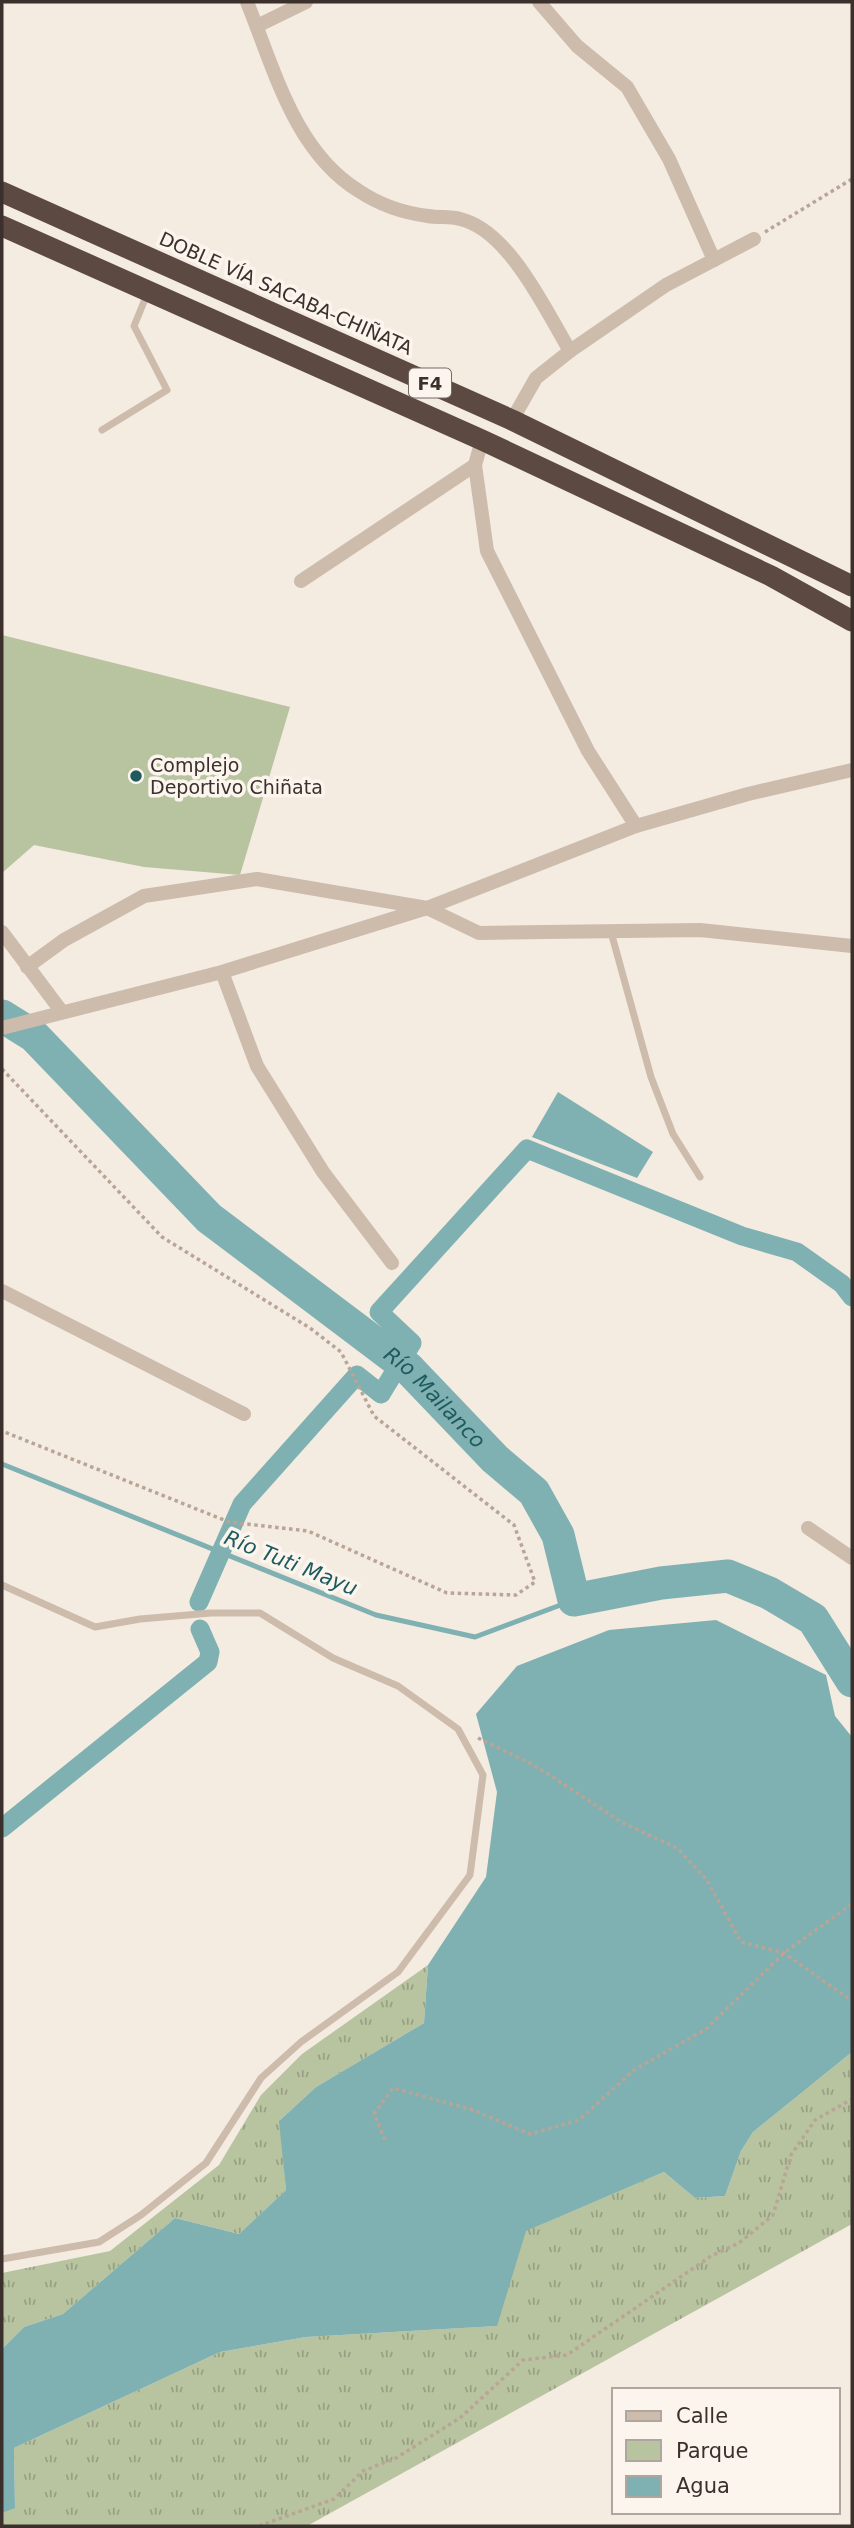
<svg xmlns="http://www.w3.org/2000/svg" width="854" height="2528" font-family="'DejaVu Sans',sans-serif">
	<defs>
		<pattern id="grass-tufts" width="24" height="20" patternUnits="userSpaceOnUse" patternTransform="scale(1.75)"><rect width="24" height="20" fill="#b8c4a0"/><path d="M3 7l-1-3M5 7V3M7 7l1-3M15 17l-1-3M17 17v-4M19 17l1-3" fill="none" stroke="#97a083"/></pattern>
	</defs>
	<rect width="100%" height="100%" fill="#f4ebe1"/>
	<!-- grass -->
	<g fill="url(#grass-tufts)">
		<path d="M428 1965 424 2023 316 2087 280 2120 286 2190 239 2234 175 2218 63 2314 24 2327 2 2349V2273L110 2251 219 2165 261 2095 302 2054Z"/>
		<path d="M852 2052V2224L307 2526H2V2513L15 2507 14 2448 220 2352 306 2337 496 2326 525 2231 664 2172 695 2198 725 2196 741 2151 753 2132Z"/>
	</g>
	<!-- park -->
	<path fill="#b8c4a0" d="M2 635 290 707 240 875 144 867 34 845 2 873Z"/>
	<!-- water -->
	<g fill="#7fb0b2">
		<path d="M558 1092 653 1152 637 1178 532 1137Z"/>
		<path d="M716 1620 826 1675 835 1716 852 1737V2052L753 2132 741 2151 725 2196 695 2198 664 2172 526 2231 497 2326 306 2337 220 2352 14 2448 15 2508 2 2513V2349L24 2327 63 2314 175 2218 239 2234 286 2190 279 2121 316 2087 424 2023 428 1965 486 1877 497 1792 476 1714 517 1666 609 1630Z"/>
	</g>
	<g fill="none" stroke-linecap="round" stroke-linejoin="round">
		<!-- stream -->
		<path stroke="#7fb0b2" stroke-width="5" d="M2 1464 376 1615 475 1637 574 1600"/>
		<!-- canal -->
		<g stroke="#7fb0b2" stroke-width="19">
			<path d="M199 1602 242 1504 357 1375 381 1394 412 1343 379 1312 527 1149 742 1236 797 1252 842 1284 852 1297"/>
			<path d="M2 1828 208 1662 210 1652 200 1629"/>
		</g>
		<!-- river -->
		<path stroke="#7fb0b2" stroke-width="33" id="s1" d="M2 1016 34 1036 209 1218 408 1368 495 1459 534 1492 558 1535 574 1600 661 1583 728 1576 769 1593 813 1619 852 1681"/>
		<!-- path -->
		<g stroke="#b9a596" stroke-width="3.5" stroke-dasharray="3.5 3.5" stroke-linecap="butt">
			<path d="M765 232 852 179"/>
			<path d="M2 1069 162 1237 310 1328 341 1352 374 1416 514 1525 535 1582 516 1595 447 1593 308 1531 229 1522 2 1431"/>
			<path d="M478 1738 534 1765 623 1823 677 1848 707 1880 741 1942 784 1953 852 2001"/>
			<path d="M385 2140 374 2114 393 2088 473 2110 530 2134 579 2120 634 2070 706 2029 784 1953 852 1904"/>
			<path d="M259 2526 334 2499 363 2471 396 2458 460 2418 523 2360 567 2355 711 2256 739 2243 773 2215 791 2155 815 2120 852 2099"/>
		</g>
		<!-- lane -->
		<g stroke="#cdbbac" stroke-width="7">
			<path d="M102 430 167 390 134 326 148 292"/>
			<path d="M611 932 651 1077 673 1134 700 1177"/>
			<path d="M2 1585 95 1627 140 1619 211 1613H260L333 1658 398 1686 458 1729 483 1775 470 1875 398 1972 301 2042 261 2078 206 2163 141 2215 99 2242 2 2259"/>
		</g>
		<!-- street -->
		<g stroke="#cdbbac" stroke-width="14">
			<path d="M247 2C274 68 294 151 359 191 380 205 404 213 428 216 439 218 450 216 460 219 509 230 546 311 570 351"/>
			<path d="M539 2 577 46 627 87 669 159 714 260"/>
			<path d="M257 26 306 2"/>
			<path d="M512 420 536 378 570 351 666 285 754 239"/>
			<path d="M482 440 475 465 487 551 588 751 636 826"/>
			<path d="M301 581 475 465"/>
			<path d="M2 932 62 1012"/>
			<path d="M27 967 64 940 144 896 257 879 427 908 479 933 700 930 852 946"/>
			<path d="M222 972 257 1066 323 1172 392 1263"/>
			<path d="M2 1028 222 972 427 908 636 826 748 794 852 770"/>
			<path d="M2 1291 244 1414"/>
			<path d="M808 1528 852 1558"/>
		</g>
		<!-- highway -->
		<g stroke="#5c4a42" stroke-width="21">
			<path d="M2 192 512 420 852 586"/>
			<path d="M2 226 482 440 771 576 852 621"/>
		</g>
	</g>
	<!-- markers -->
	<circle fill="#1f5a5e" stroke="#fbf5ee" stroke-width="2.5" cx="136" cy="776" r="7"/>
	<g text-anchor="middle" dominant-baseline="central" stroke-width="7" stroke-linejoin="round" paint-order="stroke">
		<!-- shield labels -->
		<rect fill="#fbf5ee" stroke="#756b66" stroke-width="2" x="409" y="368.5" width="42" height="29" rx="5"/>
		<g font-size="18" font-weight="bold" fill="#3b302b">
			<text x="430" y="383">F4</text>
		</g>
		<!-- street labels -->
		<g font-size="19" fill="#3b302b" stroke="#fbf5ee">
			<text transform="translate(286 293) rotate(24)">DOBLE VÍA SACABA-CHIÑATA</text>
		</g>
		<!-- poi labels -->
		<g font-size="19" fill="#3b302b" stroke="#fbf5ee" text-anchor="start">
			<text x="150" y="765">Complejo<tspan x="150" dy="22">Deportivo Chiñata</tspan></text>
		</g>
		<!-- water labels -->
		<g font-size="21" font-style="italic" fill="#1f5a5e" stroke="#fbf5ee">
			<text stroke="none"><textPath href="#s1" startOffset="579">Río Mailanco</textPath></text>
			<text transform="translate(291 1563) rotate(22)">Río Tuti Mayu</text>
		</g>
	</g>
	<!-- border -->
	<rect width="854" height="2528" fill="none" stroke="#3b302b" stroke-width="7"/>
	<!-- legend -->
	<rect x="612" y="2388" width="228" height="126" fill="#fbf5ee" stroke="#aea6a0" stroke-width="2"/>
	<rect x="626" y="2411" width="35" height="10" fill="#cdbbac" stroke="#aea6a0" stroke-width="2"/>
	<text x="676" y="2423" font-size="21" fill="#3b302b">Calle</text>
	<rect x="626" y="2440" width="35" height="21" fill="#b8c4a0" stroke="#aea6a0" stroke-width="2"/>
	<text x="676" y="2458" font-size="21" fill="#3b302b">Parque</text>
	<rect x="626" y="2476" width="35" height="21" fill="#7fb0b2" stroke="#aea6a0" stroke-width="2"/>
	<text x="676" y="2493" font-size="21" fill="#3b302b">Agua</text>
</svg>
